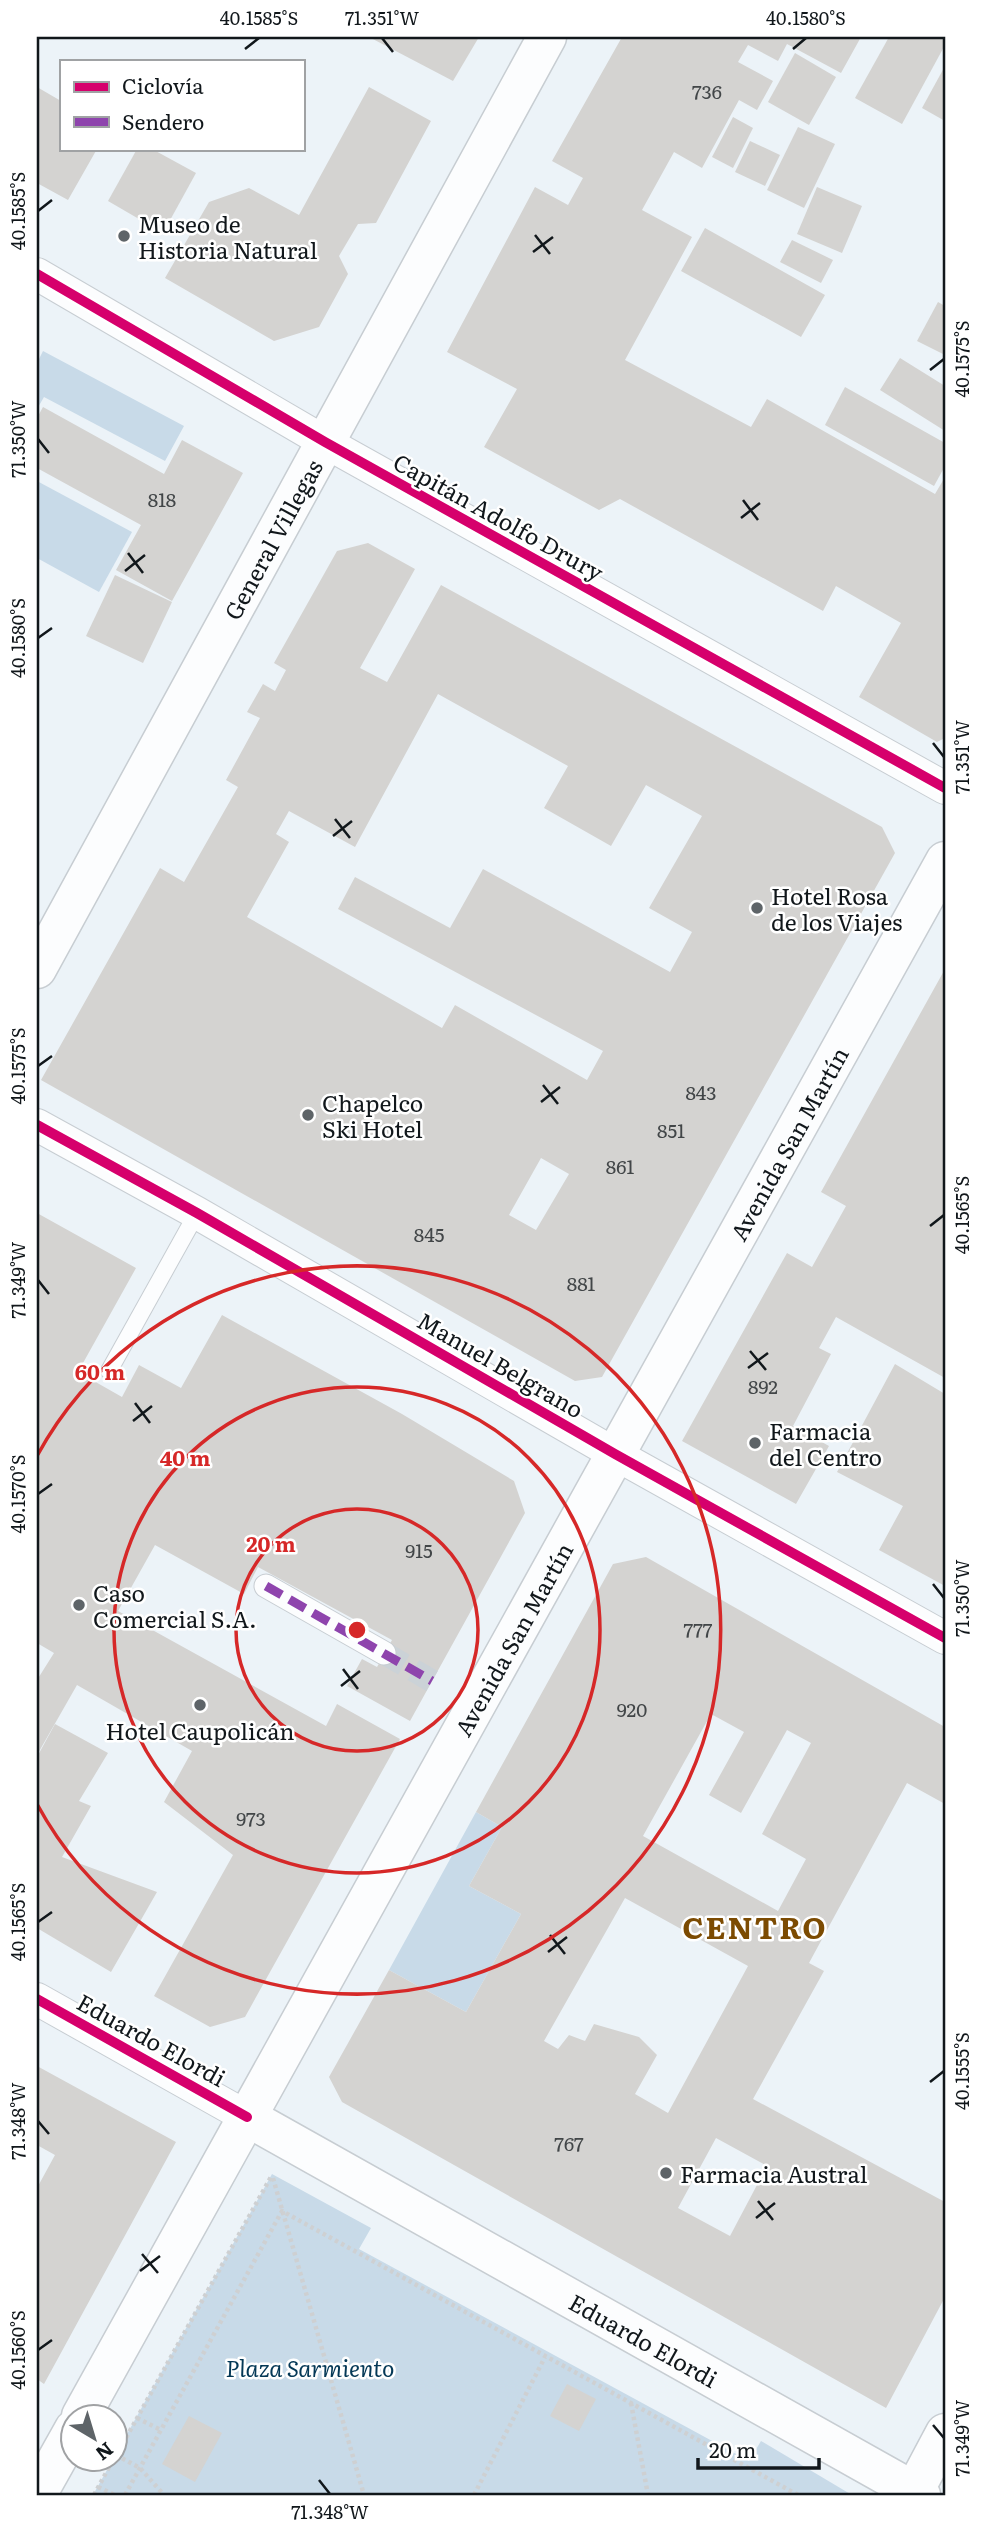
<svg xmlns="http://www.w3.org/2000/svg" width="982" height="2532" font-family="Literata,serif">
	<rect width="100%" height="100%" fill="#ecf3f8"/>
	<!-- green -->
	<g fill="#c8dae8">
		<path d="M43 351 184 426 165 461 44 397 37 409V363Z"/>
		<path d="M37 481 132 532 99 592 37 558Z"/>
		<path d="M476 1812 502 1827 469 1886 521 1914 466 2012 389 1970Z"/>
		<path d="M272 2174 371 2228 359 2249 749 2461 761 2441 852 2495H93Z"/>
	</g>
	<!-- building -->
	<g fill="#d4d3d1" fill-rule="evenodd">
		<path d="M369 37H479L453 81Z"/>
		<path d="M622 37H861L841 73 787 44 778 61 748 45 738 62 773 81 757 110 739 100 702 168 674 152 642 210 692 237 625 360 751 427 767 399 935 494 945 477V738L937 742 859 697 901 623 836 586 823 611 620 499 599 510 484 447 517 389 447 352 535 187 568 205 583 178 552 161Z"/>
		<path d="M889 37H945V45L902 124 855 98Z"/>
		<path d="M795 53 836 77 809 125 768 102Z"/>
		<path d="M945 66V121L922 108Z"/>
		<path d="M37 87 61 101V149H97L68 200 37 183Z"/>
		<path d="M369 87 431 121 376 223 358 224 339 256 348 274 319 327 274 341 165 278 209 202 249 188 299 215Z"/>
		<path d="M733 117 753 128 733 168 712 157Z"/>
		<path d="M798 127 835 144 804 208 767 190Z"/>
		<path d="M750 141 780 155 765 186 735 172Z"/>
		<path d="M137 149H152L196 173 163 233 108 201Z"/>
		<path d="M817 187 862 206 842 253 797 234Z"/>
		<path d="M705 228 825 295 801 337 681 271Z"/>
		<path d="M792 240 833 260 821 283 780 262Z"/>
		<path d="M938 302 945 306V355L917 341Z"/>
		<path d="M900 358 945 386V431L880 390Z"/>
		<path d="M845 387 945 443V466L934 486 825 425Z"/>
		<path d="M43 407 164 474 182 440 243 473 172 601 116 570 141 525 37 468V418Z"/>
		<path d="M368 543 415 569 360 668 387 682 441 585 882 827 895 853 602 1377 575 1381 41 1080 160 868 184 882 238 787 226 780 260 718 247 712 263 684 275 691 286 670 274 663 337 551ZM438 694 568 766 544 808 611 846 646 785 702 816 649 908 692 932 670 972 483 869 450 928 355 877 338 909 603 1051 587 1080 455 1005 442 1028 247 917 289 842 276 834 289 811 355 847ZM541 1158 569 1174 536 1230 509 1215Z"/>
		<path d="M115 575 172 602 143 663 86 636Z"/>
		<path d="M945 969V1378L836 1317 819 1348 831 1354 793 1426 829 1446 796 1504 682 1441 787 1253 812 1267 846 1206 821 1192Z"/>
		<path d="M37 1213 136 1268 78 1372 122 1397 139 1365 181 1388 222 1315 402 1414 514 1481 525 1513 410 1721 347 1686 362 1659 377 1667 392 1640 258 1567 244 1594 155 1545 118 1611 326 1726 337 1704 400 1739 245 2017 210 2027 154 1996 233 1855 164 1802 192 1751 77 1685 37 1755V1680L54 1653 37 1643Z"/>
		<path d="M895 1364 945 1394V1586L879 1550 903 1506 837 1472Z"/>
		<path d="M646 1557 945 1727V1804L907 1783 809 1963 824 1971 753 2099 945 2202V2297L886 2408 342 2102 329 2077 389 1970 466 2012 521 1914 469 1886 502 1827 476 1812 613 1564ZM711 1714 744 1732 709 1795 741 1813 787 1730 811 1743 762 1834 806 1859 778 1911 643 1836ZM625 1898 748 1966 668 2113 635 2094 657 2055 639 2037 594 2024 585 2041 569 2035 558 2049 544 2041ZM716 2138 767 2166 730 2236 678 2208Z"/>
		<path d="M55 1724 108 1753 79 1801 91 1806 62 1857 157 1892 111 1972 37 1928V1757Z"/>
		<path d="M37 2066 176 2142 44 2384 37 2379V2188L55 2155 37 2145Z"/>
		<path d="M567 2384 596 2399 579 2431 550 2416Z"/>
		<path d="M189 2416 222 2433 195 2482 162 2464Z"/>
	</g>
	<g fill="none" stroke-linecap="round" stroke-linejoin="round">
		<!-- pedestrian-tunnel -->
		<path stroke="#cbd2d7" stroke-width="23" stroke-dasharray="23 11" stroke-linecap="butt" d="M384 1653 432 1681"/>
		<!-- service casing -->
		<g stroke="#c7cdd2" stroke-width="18">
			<path id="service" d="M109 1371 197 1213"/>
		</g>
		<!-- pedestrian casing -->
		<g stroke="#c7cdd2" stroke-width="25">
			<path id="pedestrian" d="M266 1586 384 1653"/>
		</g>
		<!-- minor casing -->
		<g stroke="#c7cdd2" stroke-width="34">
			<g id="minor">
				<path d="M37 274 325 442 945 788"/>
				<path d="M37 1125 197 1213 615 1454 945 1638"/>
				<path d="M37 1999 247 2117"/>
			</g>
		</g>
		<!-- secondary casing -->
		<g stroke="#c7cdd2" stroke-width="41">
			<g id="secondary">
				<path id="s1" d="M247 2117 921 2495"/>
				<path d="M912 2495 945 2433"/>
			</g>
		</g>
		<!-- primary casing -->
		<g stroke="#c7cdd2" stroke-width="41">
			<g id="primary">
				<path id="s2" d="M37 969 547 37"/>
				<path id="s3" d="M81 2416 945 861"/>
				<path d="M37 2495 74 2429"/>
			</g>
		</g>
		<!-- path -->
		<g stroke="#ced0d2" stroke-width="4.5" stroke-dasharray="3.5 3.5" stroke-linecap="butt">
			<path d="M273 2178 364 2495"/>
			<path d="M631 2403 648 2495"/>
			<path d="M137 2418 161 2430"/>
			<path d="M116 2455 140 2468 164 2495"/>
			<path d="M116 2456 272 2175"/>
			<path d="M98 2487 115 2495"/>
			<path d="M94 2495 114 2458"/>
			<path d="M125 2495 282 2211 798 2495"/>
			<path d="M426 2495H432"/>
			<path d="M474 2495 545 2357"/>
		</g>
		<!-- service -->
		<use href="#service" stroke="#fcfdfe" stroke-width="16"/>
		<!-- pedestrian -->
		<use href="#pedestrian" stroke="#fcfdfe" stroke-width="23"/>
		<!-- minor -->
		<use href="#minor" stroke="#fcfdfe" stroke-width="32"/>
		<!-- secondary -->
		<use href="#secondary" stroke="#fcfdfe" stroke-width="38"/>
		<!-- primary -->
		<use href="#primary" stroke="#fcfdfe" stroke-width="38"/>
		<!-- quiet -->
		<path stroke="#8e44ad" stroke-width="9" stroke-dasharray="18 9" stroke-linecap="butt" d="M266 1586 432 1681"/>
		<!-- cycleway casing -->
		<g stroke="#fff" stroke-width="15">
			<g id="cycleway">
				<path d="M37 274 325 442 945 788"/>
				<path d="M37 1125 197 1213 615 1454 945 1638"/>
				<path d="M37 1999 247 2117"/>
			</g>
		</g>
		<!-- cycleway -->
		<use href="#cycleway" stroke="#d6006c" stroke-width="10"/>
	</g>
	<!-- ticks -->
	<path fill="none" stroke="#11171b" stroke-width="2.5" d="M382 38 393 52M245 49 259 38M793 49 806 38M38 211 52 200M535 235 550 254M533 252 553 237M930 370 944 359M38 439 49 453M743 500 758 520M741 518 760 503M128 553 143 573M125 571 145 555M38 638 52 628M933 743 944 757M335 819 350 838M333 836 352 821M38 1066 52 1056M543 1085 558 1104M541 1102 560 1087M930 1226 944 1215M38 1280 49 1294M750 1351 766 1370M748 1368 768 1353M135 1403 150 1423M133 1421 152 1406M38 1494 52 1484M933 1584 944 1598M343 1669 358 1689M341 1686 360 1671M38 1922 52 1912M550 1935 565 1954M548 1952 567 1937M930 2082 944 2071M38 2121 49 2134M758 2201 773 2220M756 2218 775 2203M142 2254 158 2273M140 2271 160 2256M38 2350 52 2340M933 2425 944 2438M319 2480 330 2494"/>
	<!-- distance rings -->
	<g fill="none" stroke="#d62828" stroke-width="3.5">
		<circle cx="357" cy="1630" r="121"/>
		<circle cx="357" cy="1630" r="243"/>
		<path d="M37 1456A364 364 0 1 1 37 1804"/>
	</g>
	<!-- markers -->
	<g fill="#5e6468" stroke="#fff" stroke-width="2.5">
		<circle cx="124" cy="236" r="7"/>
		<circle cx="757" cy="908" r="7"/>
		<circle cx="308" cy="1115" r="7"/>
		<circle cx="755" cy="1443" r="7"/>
		<circle cx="79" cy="1605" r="7"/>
		<circle cx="200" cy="1705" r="7"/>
		<circle cx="666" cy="2173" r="7"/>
	</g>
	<g text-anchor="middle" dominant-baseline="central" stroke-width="5" stroke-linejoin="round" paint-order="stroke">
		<!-- number labels -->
		<g font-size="19" fill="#424648">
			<text x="707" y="91">736</text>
			<text x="162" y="499">818</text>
			<text x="701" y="1092">843</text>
			<text x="671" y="1130">851</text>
			<text x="620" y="1166">861</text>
			<text x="429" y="1234">845</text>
			<text x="581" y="1283">881</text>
			<text x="763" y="1386">892</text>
			<text x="419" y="1550">915</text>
			<text x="698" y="1629">777</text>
			<text x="632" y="1709">920</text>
			<text x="251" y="1818">973</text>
			<text x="569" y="2143">767</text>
		</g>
		<!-- poi labels -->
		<g font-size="23" fill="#11171b" stroke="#fff" text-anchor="start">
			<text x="138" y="223">Museo de<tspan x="138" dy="26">Historia Natural</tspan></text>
			<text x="771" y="895">Hotel Rosa<tspan x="771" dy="26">de los Viajes</tspan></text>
			<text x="322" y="1102">Chapelco<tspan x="322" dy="26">Ski Hotel</tspan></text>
			<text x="769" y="1430">Farmacia<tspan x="769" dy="26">del Centro</tspan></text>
			<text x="93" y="1592">Caso<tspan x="93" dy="26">Comercial S.A.</tspan></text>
			<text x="200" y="1730" text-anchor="middle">Hotel Caupolicán</text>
			<text x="680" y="2173">Farmacia Austral</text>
		</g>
		<!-- street labels -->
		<g font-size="23" fill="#11171b" stroke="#fff">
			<text transform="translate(499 516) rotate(29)">Capitán Adolfo Drury</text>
			<text stroke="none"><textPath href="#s2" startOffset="490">General Villegas</textPath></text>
			<text stroke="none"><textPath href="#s3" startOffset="1456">Avenida San Martín</textPath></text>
			<text transform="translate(501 1364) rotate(30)">Manuel Belgrano</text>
			<text stroke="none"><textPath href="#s3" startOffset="889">Avenida San Martín</textPath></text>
			<text transform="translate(152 2039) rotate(29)">Eduardo Elordi</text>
			<text stroke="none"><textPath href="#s1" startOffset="455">Eduardo Elordi</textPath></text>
		</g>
		<!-- park labels -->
		<g font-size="23" font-style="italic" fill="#043856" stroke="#fff">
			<text x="310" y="2367">Plaza Sarmiento</text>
		</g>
		<!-- district labels -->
		<g font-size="30" font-weight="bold" letter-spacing="2" fill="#7c4b02" stroke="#fff">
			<text x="755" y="1926">CENTRO</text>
		</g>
	</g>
	<circle cx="357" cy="1630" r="10" fill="#d62828" stroke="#fff" stroke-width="3.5"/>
	<g font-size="21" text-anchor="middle" font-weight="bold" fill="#d62828" stroke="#fff" stroke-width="5" stroke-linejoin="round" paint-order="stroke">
		<text x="100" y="1380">60 m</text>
		<text x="185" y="1466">40 m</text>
		<text x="271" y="1552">20 m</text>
	</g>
	<!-- border -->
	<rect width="982" height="2532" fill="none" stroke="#ffffff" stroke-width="77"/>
	<!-- legend -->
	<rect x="60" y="60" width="245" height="91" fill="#ffffff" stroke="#a0a2a4" stroke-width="2"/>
	<rect x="74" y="82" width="35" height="10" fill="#d6006c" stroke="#a0a2a4" stroke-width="2"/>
	<text x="122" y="94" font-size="21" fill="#11171b">Ciclovía</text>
	<rect x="74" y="117" width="35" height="10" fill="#8e44ad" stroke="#a0a2a4" stroke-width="2"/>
	<text x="122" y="130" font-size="21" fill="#11171b">Sendero</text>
	<!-- north arrow -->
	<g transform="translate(94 2438) rotate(142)"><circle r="33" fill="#ffffff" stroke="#a0a2a4" stroke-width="2"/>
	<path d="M0-5L12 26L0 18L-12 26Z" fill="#5e6468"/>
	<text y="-10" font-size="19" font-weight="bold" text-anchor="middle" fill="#11171b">N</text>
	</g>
	<!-- scale -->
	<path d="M698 2458v10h121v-10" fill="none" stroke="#11171b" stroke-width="3.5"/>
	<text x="709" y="2458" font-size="21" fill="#11171b" stroke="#ffffff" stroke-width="5" paint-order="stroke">20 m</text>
	<rect x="38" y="38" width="906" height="2456" fill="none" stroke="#11171b" stroke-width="2.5"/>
	<g font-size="18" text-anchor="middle" fill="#11171b">
		<text x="259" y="25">40.1585°S</text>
		<text x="382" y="25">71.351°W</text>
		<text x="806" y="25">40.1580°S</text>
		<text transform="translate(19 211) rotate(-90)" y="6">40.1585°S</text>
		<text transform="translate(963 359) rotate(-90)" y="6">40.1575°S</text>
		<text transform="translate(19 439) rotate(-90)" y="6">71.350°W</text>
		<text transform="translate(19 638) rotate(-90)" y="6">40.1580°S</text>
		<text transform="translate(963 757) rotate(-90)" y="6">71.351°W</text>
		<text transform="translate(19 1066) rotate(-90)" y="6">40.1575°S</text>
		<text transform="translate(963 1215) rotate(-90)" y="6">40.1565°S</text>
		<text transform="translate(19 1280) rotate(-90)" y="6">71.349°W</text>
		<text transform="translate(19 1494) rotate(-90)" y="6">40.1570°S</text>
		<text transform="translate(963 1598) rotate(-90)" y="6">71.350°W</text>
		<text transform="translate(19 1922) rotate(-90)" y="6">40.1565°S</text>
		<text transform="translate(963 2071) rotate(-90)" y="6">40.1555°S</text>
		<text transform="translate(19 2121) rotate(-90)" y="6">71.348°W</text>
		<text transform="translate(19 2350) rotate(-90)" y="6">40.1560°S</text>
		<text transform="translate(963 2438) rotate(-90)" y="6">71.349°W</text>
		<text x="330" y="2519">71.348°W</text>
	</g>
</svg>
